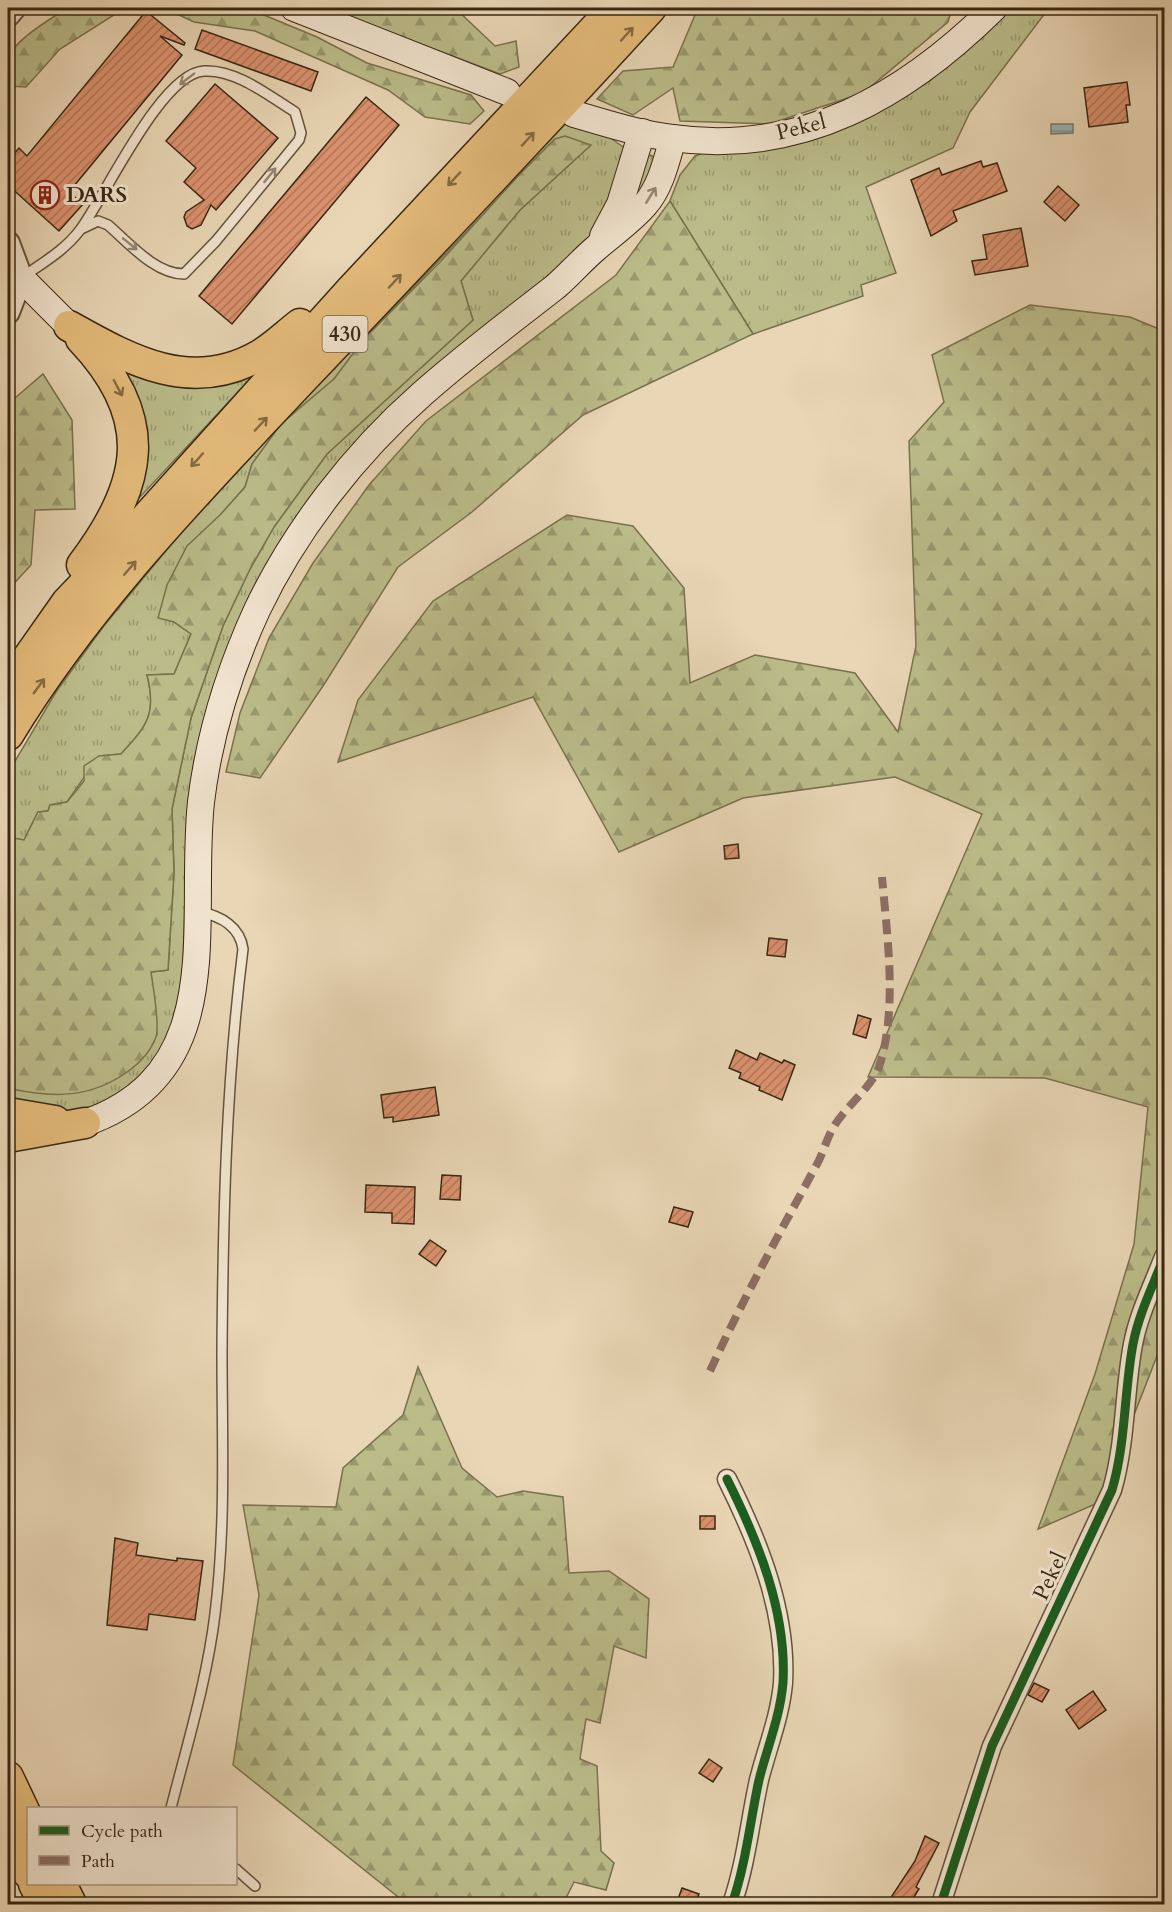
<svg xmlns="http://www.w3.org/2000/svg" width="1172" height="1912" font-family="Cardo,serif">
	<defs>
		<pattern id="grass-tufts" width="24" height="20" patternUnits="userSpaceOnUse" patternTransform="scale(1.5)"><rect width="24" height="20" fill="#bbbc8a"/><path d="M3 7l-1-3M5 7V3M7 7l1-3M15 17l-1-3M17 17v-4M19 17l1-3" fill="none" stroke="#999970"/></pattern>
		<pattern id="forest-firs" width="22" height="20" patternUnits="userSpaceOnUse" patternTransform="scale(1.5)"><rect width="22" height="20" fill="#bbbc8a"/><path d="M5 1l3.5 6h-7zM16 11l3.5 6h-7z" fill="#999970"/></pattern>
		<pattern id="water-rules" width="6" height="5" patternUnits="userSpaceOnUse" patternTransform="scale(1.5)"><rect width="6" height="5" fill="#9db6b9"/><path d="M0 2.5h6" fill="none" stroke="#819495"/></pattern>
		<pattern id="building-hatch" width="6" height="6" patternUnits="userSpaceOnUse" patternTransform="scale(1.5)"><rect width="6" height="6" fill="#dc926f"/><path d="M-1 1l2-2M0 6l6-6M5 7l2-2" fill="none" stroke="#b3775a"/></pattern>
	</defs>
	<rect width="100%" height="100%" fill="#e9d6b5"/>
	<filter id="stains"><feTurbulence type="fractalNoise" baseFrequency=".00333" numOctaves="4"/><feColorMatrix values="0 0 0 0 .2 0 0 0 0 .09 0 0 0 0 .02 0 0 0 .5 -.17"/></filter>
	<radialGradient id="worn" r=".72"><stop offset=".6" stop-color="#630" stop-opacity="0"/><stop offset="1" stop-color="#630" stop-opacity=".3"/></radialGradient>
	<!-- grass -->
	<g fill="url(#grass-tufts)" stroke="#7a724e" stroke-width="1.5">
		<path d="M1010 8H1049L970 112 953 148 866 187 896 273 861 285 863 296 753 334 670 201 680 175 695 156 712 150H757L823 136 875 113 931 80Z"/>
		<path d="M565 123 609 137 626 149 625 160 597 230 558 269 435 370 247 605 213 688 194 761 187 833 182 998 156 1062 132 1086 97 1105 64 1113 8 1104V1087L12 1089 157 1035 151 972 168 970 174 873 172 809 191 718 223 626 250 569 274 527 327 454 473 320 461 281 520 210 590 146 555 139 364 339 334 379 281 424 252 464 245 487 221 514 174 622 191 634 174 674 147 675C157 714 147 726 121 754L99 756 67 802 50 805 48 811 38 812 24 840 13 838 8 841V773L56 692 103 627 203 506Z"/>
		<path d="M651 155 655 158 653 169 632 206 646 157Z"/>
		<path d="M111 359 266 362 127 511Z"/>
	</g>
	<!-- forest -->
	<g fill="url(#forest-firs)" stroke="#7a724e" stroke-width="1.5">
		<path d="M68 8H125L60 49 26 87 8 86C7 76 5 61 11 52 22 36 51 18 68 8Z"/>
		<path d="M164 8H247L317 37 367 63 471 95 484 111 470 124 425 117 388 90 255 31 194 22Z"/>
		<path d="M326 8H449L458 11 495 46 516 41 519 67 500 74Z"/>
		<path d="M698 8H784L787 12 791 8H952L948 22 863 93 769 124 680 121 673 88 633 115 597 99 623 71 673 67Z"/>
		<path d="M565 136 591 145 520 210 461 281 473 320 327 454 274 527 250 569 223 626 191 718 172 809 174 873 168 970 151 972C153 987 160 1024 156 1037 150 1053 140 1063 127 1072 91 1098 54 1098 12 1089L8 1087V841L13 838 24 840 38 812 48 811 50 805 67 802 84 781V766L99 756 121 754C147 726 157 714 147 675L174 674 191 634 174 622 158 618 167 585 187 546 221 514 245 487 252 464 281 424 334 379 364 339 441 261 519 175 555 139Z"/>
		<path d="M670 201 753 334 583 415 472 512 398 567 323 686 260 778 226 772 240 713 269 638 313 563 369 485 426 421 616 275Z"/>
		<path d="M1030 305 1130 317 1164 331V1338L1100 1502 1038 1529 1095 1374 1134 1244 1148 1107 1045 1078 868 1077 982 814 895 777 743 798 619 852 533 697 338 762 358 700 433 601 567 515 633 526 684 588 690 683 755 655 855 673 898 732 916 646 909 441 944 402 932 355Z"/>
		<path d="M43 374 72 420 75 509 35 510 31 565 8 590V404Z"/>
		<path d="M418 1367 462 1468 497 1497 523 1491 563 1497 569 1573 609 1571 649 1599 646 1658 614 1646 600 1723 586 1719 580 1759 597 1766 601 1851 614 1863 606 1890 574 1882 563 1904H407L233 1765 259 1595 243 1505 336 1507 343 1468 403 1415Z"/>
	</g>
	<!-- water -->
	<path fill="url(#water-rules)" stroke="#757d77" stroke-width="1.5" d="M1051 124H1073V133L1051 134Z"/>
	<!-- building -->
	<g fill="url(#building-hatch)" stroke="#392813" stroke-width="1.5">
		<path d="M146 11 185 43 184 45 160 36 182 55 69 192 83 204 59 231 8 185V161L19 148 27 156Z"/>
		<path d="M202 30 318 72 311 91 195 49Z"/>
		<path d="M1127 82 1130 105H1126L1128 122 1089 127 1084 88Z"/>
		<path d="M215 84 278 138 216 210 211 205 201 225 192 229 187 226 184 217 186 212 204 200 184 182 196 168 166 141Z"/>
		<path d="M366 97 399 125 232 324 199 296Z"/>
		<path d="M981 161 983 167 997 163 1007 191 953 211 957 221 931 236 911 180 939 168 942 175Z"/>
		<path d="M1058 186 1079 205 1065 221 1044 202Z"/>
		<path d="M1021 228 1028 266 975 275 972 261 987 259 983 235Z"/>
		<path d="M738 844 739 858 725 859 724 846Z"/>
		<path d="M769 938 787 940 785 957 767 955Z"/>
		<path d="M858 1015 871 1019 866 1038 853 1034Z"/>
		<path d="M736 1050 757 1060 760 1053 782 1063 784 1060 795 1065 782 1100 759 1090 760 1087 739 1078 741 1073 729 1068Z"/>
		<path d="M435 1087 439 1115 393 1122V1117L384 1118 381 1095Z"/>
		<path d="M442 1175 461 1176 460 1200 440 1199Z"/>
		<path d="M366 1185 415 1187 414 1224 392 1223V1213L365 1212Z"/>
		<path d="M674 1207 693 1212 688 1227 669 1222Z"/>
		<path d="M430 1240 446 1251 436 1266 419 1254Z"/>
		<rect x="700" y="1516" width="15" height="13"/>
		<path d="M115 1538 138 1543 136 1555 177 1561V1558L203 1561 195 1620 149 1614 147 1630 107 1625Z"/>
		<path d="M1034 1683 1049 1690 1042 1702 1028 1695Z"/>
		<path d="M1093 1691 1106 1710 1079 1729 1066 1710Z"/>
		<path d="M709 1759 722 1768 713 1782 699 1773Z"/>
		<path d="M925 1836 939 1843 916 1887 919 1889 909 1905H886L915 1861Z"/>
		<path d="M682 1888 699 1894 695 1905H676Z"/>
	</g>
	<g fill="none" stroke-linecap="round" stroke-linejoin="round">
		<!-- service casing -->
		<g stroke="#65543c" stroke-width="12">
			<g id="service">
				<path d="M24 276C44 262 65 250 80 230 105 197 161 73 204 71 236 69 269 96 295 112L301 133 299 140 216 241 184 274C155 274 129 243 108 225L98 221 81 229"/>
				<path d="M171 1808C187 1745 207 1680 215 1614 226 1526 222 1440 222 1352 223 1217 226 1083 243 949 240 927 221 916 200 912"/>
				<path d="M236 1869 255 1886"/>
			</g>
		</g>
		<!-- minor casing -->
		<g stroke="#65543c" stroke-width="21">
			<g id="minor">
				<path d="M727 1479C758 1541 787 1612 783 1683 780 1717 767 1748 759 1780 750 1821 746 1864 732 1904"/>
				<path d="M941 1904 992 1746 1112 1490C1126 1442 1124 1392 1133 1344 1139 1313 1153 1286 1164 1257"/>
			</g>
		</g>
		<!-- tertiary casing -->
		<g stroke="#65543c" stroke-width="26">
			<g id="tertiary">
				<path d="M8 15 14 8"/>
				<path d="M8 243 21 278 8 312"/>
			</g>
		</g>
		<!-- secondary casing -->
		<g stroke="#392813" stroke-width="28">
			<g id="secondary">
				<path d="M294 8 507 92"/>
				<path d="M574 114C606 123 639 134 672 138 802 156 905 96 994 8"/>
				<path d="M603 236 620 204 642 132"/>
				<path d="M21 278 69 326"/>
				<path d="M85 1123C231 1072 188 924 201 802 209 736 229 671 257 610 295 530 355 453 422 394 465 356 510 322 555 287 569 275 581 261 595 249 611 235 630 222 645 205 661 186 666 162 673 138"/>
			</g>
		</g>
		<!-- trunk casing -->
		<g stroke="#392813" stroke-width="33">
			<g id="trunk">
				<path d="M69 326C130 360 191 395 260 355 275 346 287 334 300 324"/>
				<path d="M81 339C156 418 144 483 82 565"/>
				<path d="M8 686 67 602 126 540 349 292 614 8"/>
				<path d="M8 735C87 604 195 494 300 382 418 258 536 134 651 8"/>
				<path d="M8 1113 55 1121"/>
				<path d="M8 1137 85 1123"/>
				<path d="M8 1777 28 1819"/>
				<path d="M8 1831 28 1873"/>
				<path d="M34 1884 45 1904"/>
				<path d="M61 1884 71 1904"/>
			</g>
		</g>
		<!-- service -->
		<use href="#service" stroke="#f1e4cf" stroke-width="9"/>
		<!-- minor -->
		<use href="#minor" stroke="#f1e4cf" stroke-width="18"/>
		<!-- tertiary -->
		<use href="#tertiary" stroke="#f1e4cf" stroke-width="22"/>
		<!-- secondary -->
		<use href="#secondary" stroke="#f1e4cf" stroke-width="26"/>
		<!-- trunk -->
		<use href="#trunk" stroke="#e4bb7a" stroke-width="30"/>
		<!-- quiet -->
		<path stroke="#8d6e63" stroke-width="8" stroke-dasharray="15 8" stroke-linecap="butt" d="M710 1371C742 1301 779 1234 816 1166 823 1154 826 1140 833 1128 844 1108 872 1087 879 1067 898 1010 887 935 882 877"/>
		<!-- cycleway casing -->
		<g stroke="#f1e4cf" stroke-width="13">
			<g id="cycleway">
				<path d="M727 1479C758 1541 787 1612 783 1683 780 1717 767 1748 759 1780 750 1821 746 1864 732 1904"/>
				<path d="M941 1904 992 1746 1112 1490C1126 1442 1124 1392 1133 1344 1139 1313 1153 1286 1164 1257"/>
			</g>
		</g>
		<!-- cycleway -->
		<use href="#cycleway" stroke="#1b5e20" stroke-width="9"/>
	</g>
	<!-- one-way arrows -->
	<defs><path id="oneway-shaft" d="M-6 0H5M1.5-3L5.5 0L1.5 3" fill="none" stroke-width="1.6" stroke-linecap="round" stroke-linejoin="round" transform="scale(1.5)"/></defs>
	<g stroke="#866a41">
		<use href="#oneway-shaft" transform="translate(627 34) rotate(-48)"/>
		<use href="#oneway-shaft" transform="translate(528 139) rotate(-47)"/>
		<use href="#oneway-shaft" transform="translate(454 179) rotate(133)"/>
		<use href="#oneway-shaft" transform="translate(395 281) rotate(-47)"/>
		<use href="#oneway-shaft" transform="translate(118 388) rotate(62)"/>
		<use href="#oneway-shaft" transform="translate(261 424) rotate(-47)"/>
		<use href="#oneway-shaft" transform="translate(197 460) rotate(132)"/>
		<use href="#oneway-shaft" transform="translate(130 568) rotate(-49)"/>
		<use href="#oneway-shaft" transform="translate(39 686) rotate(-54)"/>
	</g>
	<g stroke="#958671">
		<use href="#oneway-shaft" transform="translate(187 79) rotate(143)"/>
		<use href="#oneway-shaft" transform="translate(270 175) rotate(-51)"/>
		<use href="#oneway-shaft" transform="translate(651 195) rotate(-58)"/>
		<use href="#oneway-shaft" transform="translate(130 244) rotate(39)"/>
	</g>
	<!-- icons -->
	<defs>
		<g id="building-ring" transform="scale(1.5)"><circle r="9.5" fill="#f1e4cf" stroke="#8f2418" stroke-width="1.5"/><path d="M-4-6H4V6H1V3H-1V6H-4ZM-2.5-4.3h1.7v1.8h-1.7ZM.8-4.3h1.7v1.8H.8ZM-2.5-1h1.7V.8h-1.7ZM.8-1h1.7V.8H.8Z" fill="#8f2418"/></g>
	</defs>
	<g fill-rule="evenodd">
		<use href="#building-ring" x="45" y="195"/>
	</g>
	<g text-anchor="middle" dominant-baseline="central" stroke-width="6" stroke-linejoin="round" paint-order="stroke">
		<!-- shield labels -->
		<rect fill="#f1e4cf" stroke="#70604b" stroke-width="1.5" x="322.5" y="316" width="45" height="36" rx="4.5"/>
		<g font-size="21" font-weight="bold" fill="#392813">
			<text x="345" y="334">430</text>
		</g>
		<!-- street labels -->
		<g font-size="22" fill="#392813" stroke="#f1e4cf">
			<text transform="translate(801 127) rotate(-14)">Pekel</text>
			<text transform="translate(1050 1576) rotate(-65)">Pekel</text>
		</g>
		<!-- poi labels -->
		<g font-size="22" font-weight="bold" fill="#392813" stroke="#f1e4cf" text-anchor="start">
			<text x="66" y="195">DARS</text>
		</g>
	</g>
	<!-- margin -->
	<rect width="1172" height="1912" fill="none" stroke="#e9d6b5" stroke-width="30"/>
	<rect x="9" y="9" width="1154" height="1894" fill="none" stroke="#392813" stroke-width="3"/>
	<rect x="15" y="15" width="1142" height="1882" fill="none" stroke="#392813" stroke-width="1.5"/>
	<!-- legend -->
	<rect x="27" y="1807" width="210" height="78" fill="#f1e4cf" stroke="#a79984" stroke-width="1.5"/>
	<rect x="39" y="1826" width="30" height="9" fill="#1b5e20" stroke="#a79984" stroke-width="1.5"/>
	<text x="81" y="1837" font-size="18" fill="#392813">Cycle path</text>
	<rect x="39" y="1856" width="30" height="9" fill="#8d6e63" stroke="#a79984" stroke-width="1.5"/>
	<text x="81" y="1867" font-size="18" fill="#392813">Path</text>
	<rect width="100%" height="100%" filter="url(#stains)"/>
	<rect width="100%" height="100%" fill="url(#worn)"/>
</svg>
